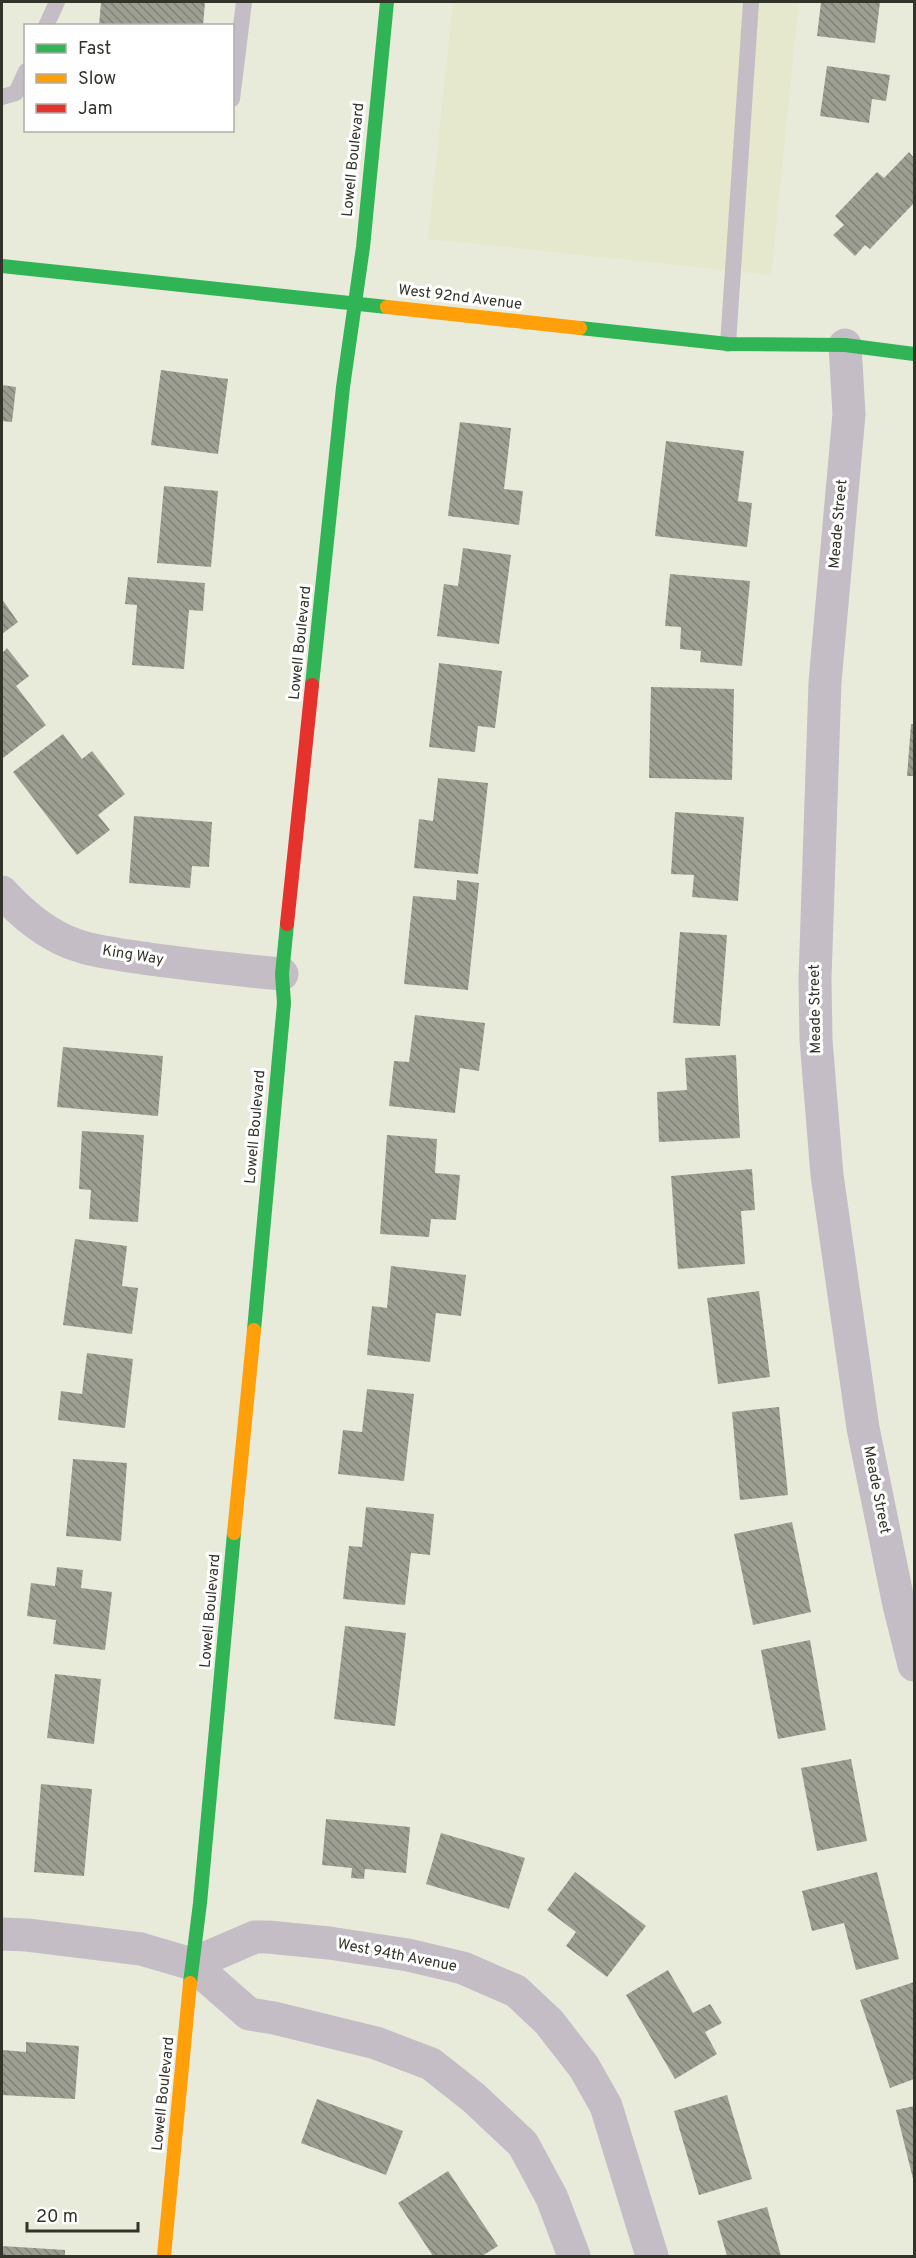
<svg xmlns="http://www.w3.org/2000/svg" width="916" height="2258" font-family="Overpass,sans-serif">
	<defs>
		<pattern id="building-back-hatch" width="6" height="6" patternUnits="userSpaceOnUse" patternTransform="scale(1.5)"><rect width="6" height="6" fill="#9d9f92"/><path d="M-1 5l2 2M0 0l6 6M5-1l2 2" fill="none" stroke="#818277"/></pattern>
	</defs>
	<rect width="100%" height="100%" fill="#e9ebda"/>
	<!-- built -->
	<path fill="#e5e8cc" d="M453 2H799L771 275 428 239Z"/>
	<!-- building -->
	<g fill="url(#building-back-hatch)">
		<path d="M101 2H205L203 26H99Z"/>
		<path d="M821 2H880L875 43 817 36Z"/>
		<path d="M827 66 890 75 886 101 872 99 869 123 820 116Z"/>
		<path d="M909 152 914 158V203L870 249 865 245 855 256 833 235 844 225 835 216 877 172 884 178Z"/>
		<path d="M161 370 228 379 218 454 151 445Z"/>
		<path d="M2 385 16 387 12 422 2 421Z"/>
		<path d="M460 422 511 428 504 489 523 491 519 525 448 516Z"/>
		<path d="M666 441 744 451 738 501 752 503 747 547 655 536Z"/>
		<path d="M164 486 218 491 211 567 157 563Z"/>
		<path d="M463 548 511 555 499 644 437 636 444 584 458 586Z"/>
		<path d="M670 574 750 581 742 666 700 662 701 651 680 649 681 627 665 626Z"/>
		<path d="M128 577 205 583 203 611 189 610 184 669 132 665 137 605 125 604Z"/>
		<path d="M2 599 18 622 2 634Z"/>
		<path d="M7 648 29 676 16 686 46 725 3 758 2 756V653Z"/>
		<path d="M439 663 502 671 495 728 478 726 475 752 429 747Z"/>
		<path d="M651 687 734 689 732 780 649 778Z"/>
		<path d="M911 724H914V776H907Z"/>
		<path d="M63 734 82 759 92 751 125 794 98 815 110 830 77 855 13 772Z"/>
		<path d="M438 778 488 783 478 874 414 868 419 819 433 821Z"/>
		<path d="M675 812 744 817 738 901 692 897 694 875 671 874Z"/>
		<path d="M134 816 212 822 209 867 192 866 190 888 129 883Z"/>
		<path d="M457 880 479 883 468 990 404 984 413 896 456 900Z"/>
		<path d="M680 932 727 935 720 1026 673 1023Z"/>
		<path d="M415 1015 485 1023 479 1071 460 1068 455 1113 389 1106 394 1061 409 1062Z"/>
		<path d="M63 1047 163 1056 158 1116 57 1107Z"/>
		<path d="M736 1055 740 1138 659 1142 657 1092 687 1090 685 1058Z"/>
		<path d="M82 1131 144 1135 138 1222 89 1219 91 1190 79 1189Z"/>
		<path d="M387 1135 437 1139 435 1173 460 1175 456 1220 431 1219 429 1237 380 1234Z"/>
		<path d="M752 1169 755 1210 741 1211 745 1264 678 1269 671 1176Z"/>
		<path d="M75 1239 127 1246 122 1286 138 1288 132 1334 63 1325Z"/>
		<path d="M391 1266 466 1275 461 1316 436 1313 430 1362 367 1355 372 1306 387 1308Z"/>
		<path d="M759 1291 770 1377 718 1384 707 1298Z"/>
		<path d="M87 1353 133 1359 125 1428 58 1420 61 1391 82 1394Z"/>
		<path d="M367 1389 414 1394 404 1481 338 1474 343 1430 362 1432Z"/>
		<path d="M779 1407 788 1495 740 1500 732 1412Z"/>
		<path d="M73 1459 127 1463 121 1541 66 1536Z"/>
		<path d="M366 1507 434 1514 430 1555 411 1553 405 1605 343 1599 349 1546 362 1547Z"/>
		<path d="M792 1522 811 1612 753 1625 734 1534Z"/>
		<path d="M57 1567 83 1570 81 1588 112 1592 105 1650 53 1644 56 1620 27 1616 31 1583 55 1586Z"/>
		<path d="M345 1626 406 1633 395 1726 334 1719Z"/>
		<path d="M810 1640 826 1730 778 1739 761 1650Z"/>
		<path d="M55 1674 101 1679 94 1744 47 1738Z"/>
		<path d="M851 1759 867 1841 817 1851 801 1768Z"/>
		<path d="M41 1784 92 1789 84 1876 34 1872Z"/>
		<path d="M326 1819 410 1827 406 1873 365 1869 364 1879 351 1878 352 1868 322 1865Z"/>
		<path d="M441 1833 525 1858 509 1909 426 1884Z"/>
		<path d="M575 1872 646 1926 607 1977 566 1946 576 1932 547 1910Z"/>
		<path d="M877 1872 899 1959 856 1970 844 1923 812 1931 802 1891Z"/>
		<path d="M668 1970 693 2013 710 2004 722 2023 705 2032 717 2054 675 2079 626 1995Z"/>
		<path d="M914 1982V2079L890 2088 860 2000Z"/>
		<path d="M26 2042 79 2046 75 2099 2 2095 3 2050 26 2052Z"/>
		<path d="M727 2095 752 2179 699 2195 674 2111Z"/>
		<path d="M317 2099 403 2131 386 2175 301 2143Z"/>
		<path d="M914 2106V2183L896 2110Z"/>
		<path d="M448 2171 498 2246 482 2256H433L398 2203Z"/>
		<path d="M767 2207 781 2256H727L717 2221Z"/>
		<path d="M2 2246 65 2250V2256H2Z"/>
	</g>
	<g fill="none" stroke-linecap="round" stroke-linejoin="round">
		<!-- lane -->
		<g stroke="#c4bdc6" stroke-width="16">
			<path d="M46 26 57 2"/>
			<path d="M2 97 16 93 26 71"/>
			<path d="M232 99 244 2"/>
			<path d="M728 344 751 2"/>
		</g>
		<!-- street -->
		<g stroke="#c4bdc6" stroke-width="33">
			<path d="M845 345 849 414 825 682 815 979 816 1040 827 1175 863 1428 899 1605 914 1665"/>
			<path d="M2 892C22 914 47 935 76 945 99 953 125 955 149 959 193 965 237 970 282 974"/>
			<path d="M2 1934 27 1935 141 1949 192 1964 249 2014 274 2018 376 2043 431 2064 474 2098 523 2144 552 2198 574 2256"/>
			<path d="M192 1964 255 1937H268L329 1943 408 1955 463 1968 516 1991 549 2022 584 2067 606 2106 652 2256"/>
		</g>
		<!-- fast -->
		<g stroke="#30b455" stroke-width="14">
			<path d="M2 266 387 307"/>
			<path d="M580 328 728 344 845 345 914 354"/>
			<path d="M312 685 343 387 363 247 387 2"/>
			<path d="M254 1330 284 1003 282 974 287 924"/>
			<path d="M190 1983 200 1903 234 1533"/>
		</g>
		<!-- slow -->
		<g stroke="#ff9f0a" stroke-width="14">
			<path d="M387 307 580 328"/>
			<path d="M234 1533 254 1330"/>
			<path d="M164 2256 190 1983"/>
		</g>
		<!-- jam -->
		<path stroke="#e5322d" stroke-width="14" d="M287 924 312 685"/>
	</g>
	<g text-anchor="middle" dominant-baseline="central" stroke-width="6" stroke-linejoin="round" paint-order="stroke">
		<!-- street labels -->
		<g font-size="15" fill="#333429" stroke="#fff">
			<text transform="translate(354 160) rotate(-84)">Lowell Boulevard</text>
			<text transform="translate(460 298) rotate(7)">West 92nd Avenue</text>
			<text transform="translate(839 524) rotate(-85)">Meade Street</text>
			<text transform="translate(301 643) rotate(-84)">Lowell Boulevard</text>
			<text transform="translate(133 956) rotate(9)">King Way</text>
			<text transform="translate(816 1009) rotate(-91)">Meade Street</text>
			<text transform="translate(256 1127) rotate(-85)">Lowell Boulevard</text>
			<text transform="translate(876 1490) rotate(79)">Meade Street</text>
			<text transform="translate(211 1611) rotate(-85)">Lowell Boulevard</text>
			<text transform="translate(397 1956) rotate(11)">West 94th Avenue</text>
			<text transform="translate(164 2094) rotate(-84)">Lowell Boulevard</text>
		</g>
	</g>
	<!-- border -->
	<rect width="916" height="2258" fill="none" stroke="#333429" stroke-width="6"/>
	<!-- legend -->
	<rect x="24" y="24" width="210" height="108" fill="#ffffff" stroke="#adaea9" stroke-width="1.5"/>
	<rect x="36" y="44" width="30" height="9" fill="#30b455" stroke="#adaea9" stroke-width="1.5"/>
	<text x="78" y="54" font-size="18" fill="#333429">Fast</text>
	<rect x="36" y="74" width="30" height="9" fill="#ff9f0a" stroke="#adaea9" stroke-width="1.5"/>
	<text x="78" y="84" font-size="18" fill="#333429">Slow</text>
	<rect x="36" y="104" width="30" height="9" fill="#e5322d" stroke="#adaea9" stroke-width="1.5"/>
	<text x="78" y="114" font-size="18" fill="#333429">Jam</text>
	<!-- scale -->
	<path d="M27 2222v9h111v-9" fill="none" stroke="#333429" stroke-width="3"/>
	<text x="36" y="2222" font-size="18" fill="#333429" stroke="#ffffff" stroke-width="4.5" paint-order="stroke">20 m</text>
</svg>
